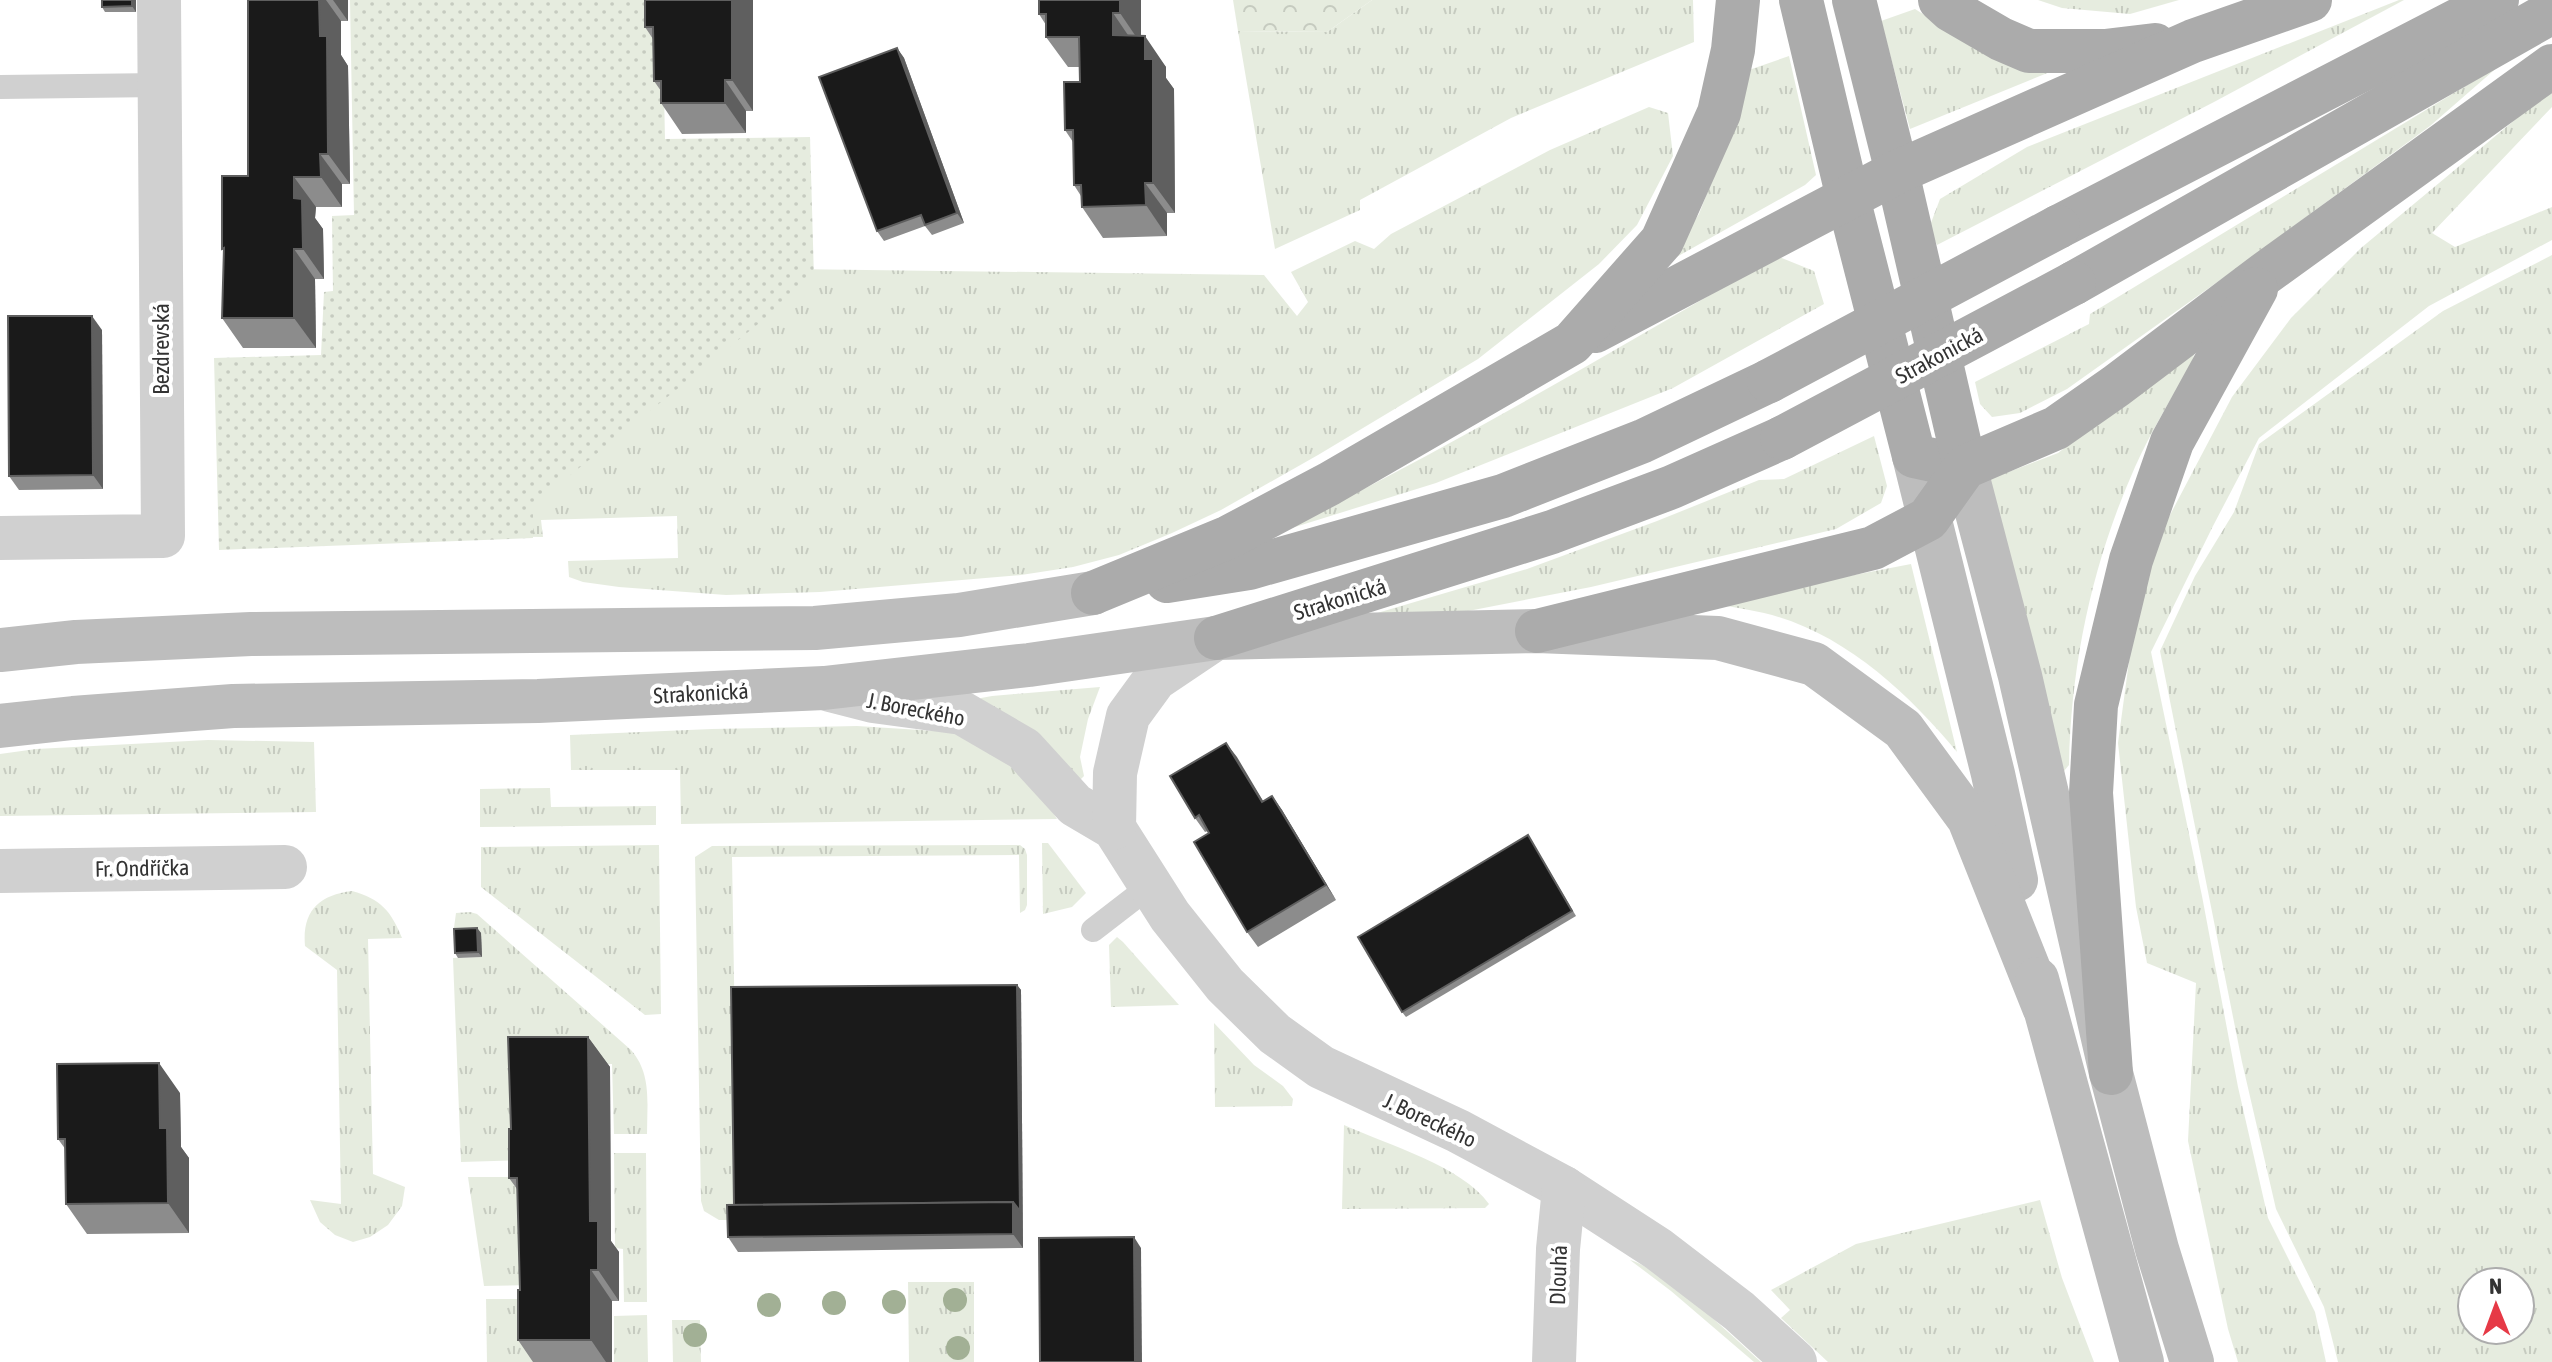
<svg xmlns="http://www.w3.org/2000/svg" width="2552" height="1362" font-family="'Asap Condensed',sans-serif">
	<defs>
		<pattern id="grass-tufts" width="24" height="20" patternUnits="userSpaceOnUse" patternTransform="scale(2)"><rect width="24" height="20" fill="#e6ecdf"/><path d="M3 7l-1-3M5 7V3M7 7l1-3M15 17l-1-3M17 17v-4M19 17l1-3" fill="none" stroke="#c6cbc0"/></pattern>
		<pattern id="forest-crowns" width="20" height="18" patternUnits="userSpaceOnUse" patternTransform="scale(2)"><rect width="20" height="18" fill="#e6ecdf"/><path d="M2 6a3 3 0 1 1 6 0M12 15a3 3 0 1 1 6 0" fill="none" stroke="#c6cbc0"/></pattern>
		<pattern id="park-dots" width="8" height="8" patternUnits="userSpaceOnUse" patternTransform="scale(2)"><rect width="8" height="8" fill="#e6ecdf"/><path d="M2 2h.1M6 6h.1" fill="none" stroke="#c6cbc0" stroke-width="1.8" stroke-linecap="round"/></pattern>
	</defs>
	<rect width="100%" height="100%" fill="#fff"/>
	<!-- grass -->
	<g fill="url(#grass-tufts)" fill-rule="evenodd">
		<path d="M1372 0H1693L1694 42 1511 118 1360 200V210L1275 249 1238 31 1327 32Z"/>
		<path d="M2038 0H2179L2130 14 2062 8Z"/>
		<path d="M2399 0H2404L2214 102 1937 245 1929 228 1940 199 2027 147Z"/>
		<path d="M1915 9 1969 43 2067 65 1910 129 1881 21Z"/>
		<path d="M1789 56 1816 175 1805 185 1664 264 1699 214 1740 108 1746 71Z"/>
		<path d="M2500 65 2430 126 2230 273 2067 389 2020 413 1992 417 1980 404 1975 382 2089 324 2090 314Z"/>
		<path d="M2552 89V107L2432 233 2455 247 2552 207V240L2429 306 2259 438 2213 526 2151 652 2202 896 2238 1087 2268 1218 2315 1312 2326 1362H2238L2228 1329 2188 1141 2196 983 2147 963 2136 907 2118 743 2134 624 2160 534 2232 397 2291 318 2361 248Z"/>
		<path d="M1649 107 1668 113 1673 156 1637 225 1599 264 1478 359 1318 455 1221 510 1172 533 1119 555 1073 567 1021 575 820 592 726 595 619 587 583 582 569 577 568 561 678 558 677 516 541 520 543 537 483 536 790 269 1264 275 1297 316 1308 302 1291 272 1355 241 1374 249 1391 234 1550 150Z"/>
		<path d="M2552 255V1362H2338L2324 1307 2276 1209 2242 1062 2160 651 2195 576 2234 512 2259 444 2443 311ZM2520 1282V1330H2472V1282Z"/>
		<path d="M1777 256 1814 271 1824 304 1673 388 1436 483 1279 532C1450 448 1613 351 1777 256Z"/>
		<path d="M2197 346 2191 364C2172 398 2151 431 2135 467 2093 561 2071 662 2069 765L2064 771 1990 479 2058 453Z"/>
		<path d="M1874 436 1887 486 1881 503 1836 529 1591 587 1458 613 1350 621 1527 569 1657 521 1759 480 1784 479Z"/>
		<path d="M1911 564 1957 752C1907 692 1843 632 1764 613 1746 609 1728 606 1709 603Z"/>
		<path d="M1100 687 1088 719 1080 757 1084 776 1080 780C1050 747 1022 717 979 702L981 698 992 696Z"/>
		<path d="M857 726 952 732 996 752 1032 779 1057 819 681 824 680 770H571L570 735 712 729Z"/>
		<path d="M208 740 314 742 316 812 0 816V754L36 749Z"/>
		<path d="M550 788 551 807 656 806V825L480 827V789Z"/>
		<path d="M1048 843 1086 893 1072 907 1043 914 1042 843Z"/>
		<path d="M659 845 661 1014 645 1015 481 887V847Z"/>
		<path d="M1020 845 1025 849 1027 855V905L1025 910 1020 913 1019 855 732 857 738 1220H719L704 1211 701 1201 695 857 712 846Z"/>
		<path d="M352 891C381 899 391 911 402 938L368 939 373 1174 405 1187 402 1206 388 1225 370 1237 353 1242 335 1235 320 1222 310 1200 341 1204 337 970 305 946C302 912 318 895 352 891Z"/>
		<path d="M470 912 477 914 631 1050C652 1074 647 1103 647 1134H614L612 1064 527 1066V1160L461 1162 453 958 482 957 480 933 453 935 456 913Z"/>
		<path d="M1117 937 1123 942 1179 1005 1111 1007 1109 945Z"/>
		<path d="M1214 1023 1254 1065 1283 1086 1293 1099 1292 1106 1215 1107Z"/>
		<path d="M1344 1125C1388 1145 1462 1166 1489 1204L1485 1208 1342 1209Z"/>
		<path d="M614 1153H646L647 1302H624L623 1249 615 1248Z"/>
		<path d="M468 1177H526L535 1285 484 1286Z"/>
		<path d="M2040 1200 2062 1278 2094 1362H1828L1781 1318 1790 1310 1771 1290 1856 1244Z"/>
		<path d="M1630 1260C1663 1269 1733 1337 1761 1362H1754L1671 1291Z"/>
		<path d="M908 1282H974V1362H909Z"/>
		<path d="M486 1299H536L537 1362H487Z"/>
		<path d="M647 1315 648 1362H614V1316Z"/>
		<path d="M672 1320H700L701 1362H673Z"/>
	</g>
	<!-- forest -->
	<path fill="url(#forest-crowns)" d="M1233 0H1372L1327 32 1238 31Z"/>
	<!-- park -->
	<path fill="url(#park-dots)" d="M350 0H662L665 139 810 137 814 279 533 505V538L219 550 214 358 321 355 324 292 333 291 332 216 354 215Z"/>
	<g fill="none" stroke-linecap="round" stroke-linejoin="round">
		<!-- lane -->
		<g stroke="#d0d0d0" stroke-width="24">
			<path d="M0 87 160 85"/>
			<path d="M1093 930 1150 886"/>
		</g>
		<!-- street -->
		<g stroke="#d0d0d0" stroke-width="44">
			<path d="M0 538 163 536 159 0"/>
			<path d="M830 690 873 701 962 713 1024 749 1075 805 1114 828 1170 916 1225 985 1275 1034 1321 1067 1458 1131 1564 1188 1658 1249 1739 1311 1795 1362"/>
			<path d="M1114 828 1115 773 1128 716 1155 679 1216 638"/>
			<path d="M0 871 285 867"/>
			<path d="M1554 1362 1558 1249 1564 1188"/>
		</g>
		<!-- secondary -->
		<g stroke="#bdbdbd" stroke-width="44">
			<path d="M1914 456 1993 774 2016 880"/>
			<path d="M1965 467 2020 676 2111 1073 2157 1249 2192 1362"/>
			<path d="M0 650 76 642 251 634 815 628 959 615 1093 593"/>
			<path d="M0 726 73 718 233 706 538 701 824 688 1029 665 1216 638 1537 631 1718 638 1814 664 1903 729 1969 819 2044 1007"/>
			<path d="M2037 979 2142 1362"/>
		</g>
		<!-- primary -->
		<g stroke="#ababab" stroke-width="44">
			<path d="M1801 0 1848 198 1914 456 1965 467"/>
			<path d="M1854 0 1897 172 1965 467"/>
			<path d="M1940 0 1951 10 2001 39 2029 51H2105L2155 45"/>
			<path d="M2058 227 2497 0"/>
			<path d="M2074 283 2552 12"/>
			<path d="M1595 331 1897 172 2193 41 2310 0"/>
			<path d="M1167 581 1249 568 1503 496 1643 441 1769 381"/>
			<path d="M1093 593 1229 537 1329 484 1572 343 1662 241 1719 113 1733 50 1738 0"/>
			<path d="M1537 631 1873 548 1928 519 1965 467 2056 428 2116 386 2263 275 2552 66"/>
			<path d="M1216 638 1552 532 1672 487 1782 438"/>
			<path d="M2111 1073 2091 793 2096 705 2131 560 2172 442 2256 289"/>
		</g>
		<!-- primary-bridge -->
		<g stroke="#ababab" stroke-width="44">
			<path d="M1769 381 2058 227"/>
			<path d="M1782 438 2074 283"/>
		</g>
	</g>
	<!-- trees -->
	<g fill="#a2b095">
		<circle cx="955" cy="1300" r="12"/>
		<circle cx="894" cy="1302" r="12"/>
		<circle cx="834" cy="1303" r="12"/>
		<circle cx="769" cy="1305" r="12"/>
		<circle cx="695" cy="1335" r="12"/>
		<circle cx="958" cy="1348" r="12"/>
	</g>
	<!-- wall -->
	<g fill="#8c8c8c">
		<path d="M102 0H136V12H105L102 7Z"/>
		<path d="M248 0H348V21H341L340 44 341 55 348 66 350 184H342V207H316L315 218 323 229 324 279H315L316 348H243L222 318 224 251 222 249 248 176Z"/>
		<path d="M645 0H753V111H746V133L682 134 661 103V91L654 81 653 39 645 27Z"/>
		<path d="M1039 0H1141V36L1166 67V78L1174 89 1175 213H1167V236L1103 238 1082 207 1081 196 1074 185 1073 142 1065 130 1080 82V67H1068L1046 37V25L1039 14Z"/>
		<path d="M897 48 904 58 964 223 932 235 925 226 884 241 877 231Z"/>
		<path d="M102 330 103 489 19 490 9 476Z"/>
		<path d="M1226 743 1263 801 1272 796 1282 810 1336 900 1258 947 1247 932 1209 833 1208 831 1205 832 1195 818Z"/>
		<path d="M1528 835 1576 916 1406 1017 1402 1012Z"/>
		<path d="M477 928 481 933 482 957 458 958 455 953Z"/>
		<path d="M1017 985 1021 990 1023 1248 738 1252 728 1237 734 1205Z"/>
		<path d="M588 1037 610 1067 611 1241 619 1252V1301H612V1362H533L518 1340 520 1290 517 1189 509 1178 511 1129Z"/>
		<path d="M180 1093 181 1147 189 1158V1233L87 1234 66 1204V1150L58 1139Z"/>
	</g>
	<!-- shaded-wall -->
	<g fill="#5f5f5f">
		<path d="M132 0H136V12L132 6Z"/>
		<path d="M319 0H326L341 21V55L348 66 350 184 328 154 320 36Z"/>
		<path d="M333 0H348V21Z"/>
		<path d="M732 0H753V111L732 80Z"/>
		<path d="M1120 0H1141V44L1120 13Z"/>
		<path d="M1113 13 1134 44 1113 35Z"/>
		<path d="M1145 36 1166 67V78L1174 89 1175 213 1153 183 1145 59Z"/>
		<path d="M897 48 904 58 964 223 957 213Z"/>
		<path d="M725 80 746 111V133L725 103Z"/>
		<path d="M320 154 342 184V207L321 177Z"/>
		<path d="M294 177 316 207 315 218 323 229 324 279 303 249 294 198Z"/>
		<path d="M1145 183 1167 213V236L1146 205Z"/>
		<path d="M294 249 315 279 316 348 294 318Z"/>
		<path d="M92 316 102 330 103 489 93 475Z"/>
		<path d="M1226 743 1237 757 1272 816 1262 802Z"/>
		<path d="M1272 796 1282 810 1336 900 1326 885Z"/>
		<path d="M477 928 481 933 482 957 478 952Z"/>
		<path d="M1017 985 1021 990 1023 1248 1013 1234Z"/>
		<path d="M588 1037 610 1067 611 1241 619 1252V1301L598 1270 590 1221Z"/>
		<path d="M159 1063 180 1093 181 1147 189 1158V1233L168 1203 160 1128Z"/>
		<path d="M1134 1237 1141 1248 1142 1362H1135Z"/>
		<path d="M591 1270 612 1301V1362H606L591 1340Z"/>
	</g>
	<!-- building -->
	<g fill="#1a1a1a" stroke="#5f5f5f" stroke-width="2">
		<path d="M102 0H132V6L102 7Z"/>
		<path d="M248 0H319L320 36H327L328 154H320L321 177H294V198L302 199 303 249H294V318H222L224 248 222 249V176H248Z"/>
		<path d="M645 0H732V80H725V103H661V81H654L653 27H645Z"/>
		<path d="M1039 0H1120V13H1113V35L1145 36V59H1153V183H1145L1146 205 1082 207 1081 185H1074L1073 130H1065L1064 82H1080L1079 37H1046V14H1039Z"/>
		<path d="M897 48 957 213 925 225 921 215 877 231 819 77Z"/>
		<path d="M8 316H92L93 475 9 476Z"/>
		<path d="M1226 743 1262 802 1272 796 1326 885 1247 932 1194 842 1209 833 1199 815 1195 818 1170 776Z"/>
		<path d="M1528 835 1572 911 1402 1012 1358 937Z"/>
		<path d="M477 928 478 952 455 953 454 929Z"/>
		<path d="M1017 985 1020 1211 1013 1202 734 1205 731 987Z"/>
		<path d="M508 1037H588L590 1221H598V1270H591V1340H518V1290H520L517 1178H509V1129H511Z"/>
		<path d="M159 1063 160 1128H167L168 1203 66 1204 65 1139H58L57 1064Z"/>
		<path d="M1013 1202V1234L728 1237 727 1205Z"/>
		<path d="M1134 1237 1135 1362H1040L1039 1238Z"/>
	</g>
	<g text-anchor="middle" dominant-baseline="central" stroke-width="8" stroke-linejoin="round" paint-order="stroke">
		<!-- street labels -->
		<g font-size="22" fill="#333" stroke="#fff">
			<text transform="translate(161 349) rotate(-90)">Bezdrevská</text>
			<text transform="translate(1939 355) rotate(-28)">Strakonická</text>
			<text transform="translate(1340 599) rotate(-17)">Strakonická</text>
			<text transform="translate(701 693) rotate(-3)">Strakonická</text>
			<text transform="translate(916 709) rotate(11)">J. Boreckého</text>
			<text transform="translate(142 868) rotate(-1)">Fr. Ondříčka</text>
			<text transform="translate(1430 1120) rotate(25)">J. Boreckého</text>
			<text transform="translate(1558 1275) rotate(-88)">Dlouhá</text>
		</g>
	</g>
	<!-- north arrow -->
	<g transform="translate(2496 1306) rotate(359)"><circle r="38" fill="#ffffff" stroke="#adadad" stroke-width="2"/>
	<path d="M0-6L14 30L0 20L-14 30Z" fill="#e63946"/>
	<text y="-12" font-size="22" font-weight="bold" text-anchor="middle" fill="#333333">N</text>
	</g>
</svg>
